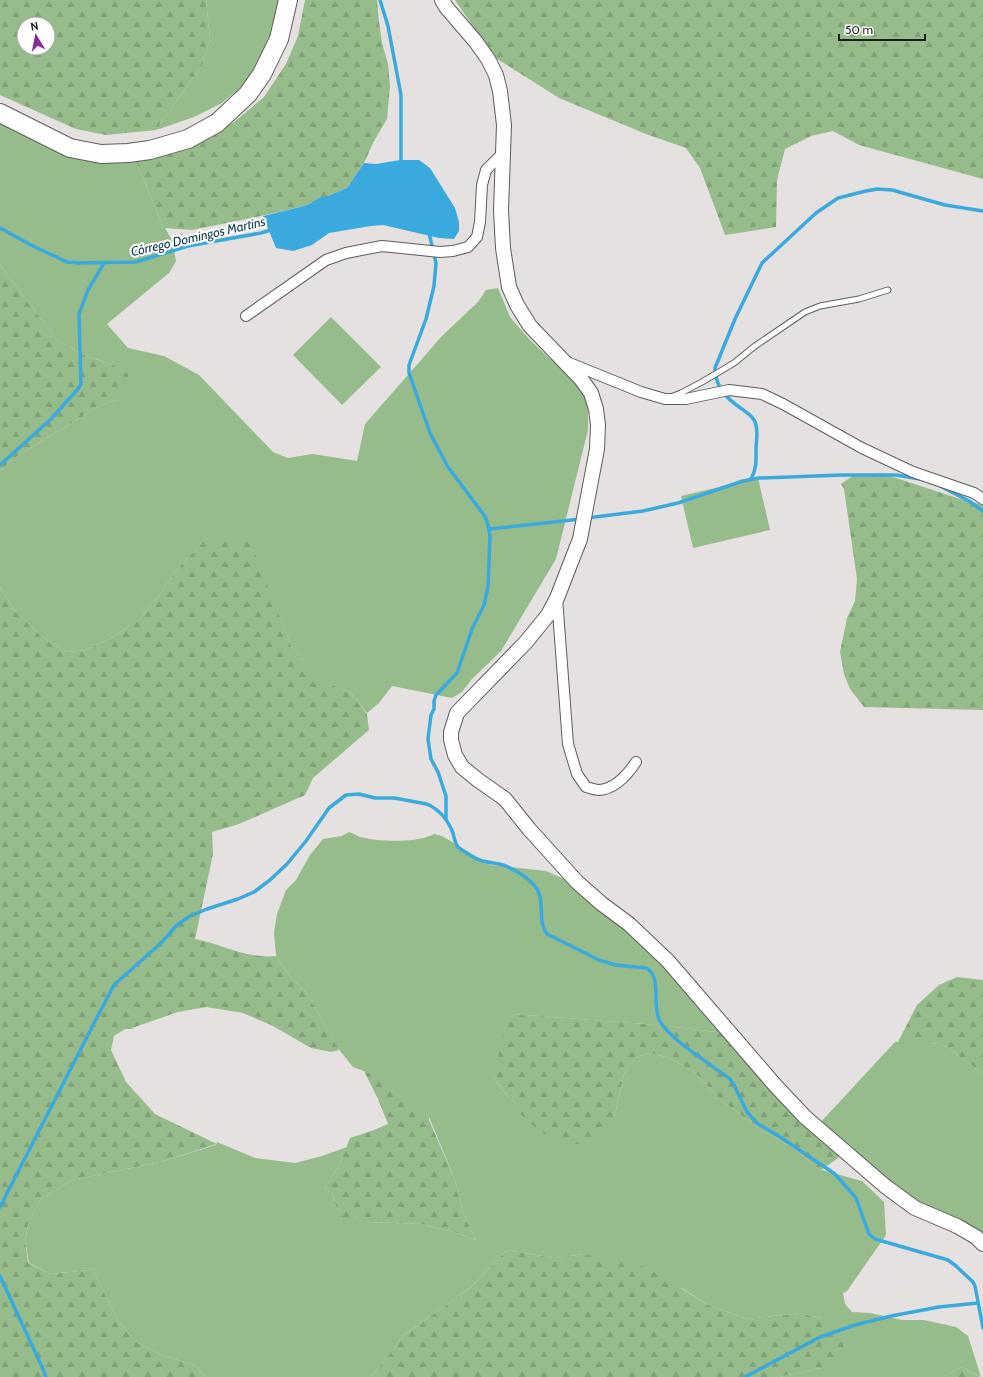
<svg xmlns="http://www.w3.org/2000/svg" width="983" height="1377" font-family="Cabin,sans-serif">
	<defs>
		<pattern id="forest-firs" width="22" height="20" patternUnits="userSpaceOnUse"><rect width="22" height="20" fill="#96bc8b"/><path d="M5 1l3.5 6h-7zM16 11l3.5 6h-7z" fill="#81a178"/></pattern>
	</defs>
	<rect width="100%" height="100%" fill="#e5e1e0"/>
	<!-- green -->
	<g fill="#96bc8b">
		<path d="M206 0H283L266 53 247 82 222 103 194 117 156 130 203 64 210 39Z"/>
		<path d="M0 119 69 150 133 154 164 228H165L172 240 176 261 169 273 107 324 128 348 164 356 199 375 273 452 288 458 313 454 357 461 365 424 442 336 478 302 486 290 498 288 510 317 529 339 549 358 577 381 588 405V430L556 559 501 651 472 679 462 692 452 698 392 686 379 703 367 713 350 692 323 683 292 648 267 585 205 539 174 573 157 598 140 619 115 636 86 650 67 652 41 636 14 610 0 587V471L14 458 101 405 117 400 111 364 86 356 57 340 0 265Z"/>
		<path d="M331 317 381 367 342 405 293 355Z"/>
		<path d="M758 478 770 530 693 548 681 496Z"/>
		<path d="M349 832C353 833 357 836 360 837 378 842 419 843 434 834L442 836 491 865 546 871 569 881 654 948 724 1033 658 1025 513 1014 494 1078 508 1097 614 1118 625 1070 636 1057 649 1053 670 1058 695 1073 720 1100 763 1131 795 1149 820 1171 822 1170 862 1181 884 1202 886 1235 847 1291 843 1293 845 1304 852 1312 870 1313 902 1320H924L956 1327 968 1336 981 1377 962 1367 946 1375 945 1377H779L821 1368V1318L800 1313 747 1319 708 1305 683 1289 585 1254 554 1258 507 1250 470 1288 404 1335 371 1377H206L195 1365 161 1355 136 1342 118 1321 92 1268 89 1270 51 1274 29 1263 25 1240 28 1225 40 1200 72 1180 160 1162 216 1145 217 1142 255 1158 295 1163 322 1156 347 1147 341 1161 325 1188 332 1193 342 1222H368L422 1224 453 1232 476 1240 463 1213 455 1180 429 1117 369 1073 353 1067 337 1047 307 993 290 976 276 956 274 932 277 914 286 890 296 880 310 855 323 839 342 836Z"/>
		<path d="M895 1042H930L945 1046 983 1074V1249L920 1208 819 1124Z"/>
	</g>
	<!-- forest -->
	<g fill="url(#forest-firs)" fill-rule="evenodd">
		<path d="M0 0H206L210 39 203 64 156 130 106 135 76 129 0 95ZM24 24H48V48H24Z"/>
		<path d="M305 0H377L379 22 382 43 388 64 390 86 387 119 374 141 364 163 347 188 304 206 247 219 192 230 164 228 133 154 202 138 234 122 264 97 286 64 298 36Z"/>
		<path d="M455 0H983V179L859 145 833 131 811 136 785 149 777 180 776 227 725 235 700 168 686 148 646 134 559 98 494 57Z"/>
		<path d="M0 265 57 340 86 356 111 364 128 374 127 384 117 400 101 405 14 458 0 471Z"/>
		<path d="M881 473 960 499 983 505V710L864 707 850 689 844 674 840 652 847 618 855 601 857 579 844 489 841 484 854 475Z"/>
		<path d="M224 536 250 540 292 648 323 682 350 692 367 714 369 730 313 778 305 795 239 824 212 832 213 854 195 939C223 944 245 959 276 956L290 976 307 993 339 1050 331 1052 311 1048 273 1026 243 1013 206 1007 178 1012 132 1028 133 1029H125L114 1036 111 1050 126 1082 155 1114 217 1144 160 1162 72 1180 40 1200 28 1225 25 1240 28 1263 51 1274 89 1270 92 1268 118 1321 136 1342 161 1355 195 1365 206 1377H0V587L14 610 41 636 67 652 86 650 115 636 140 619 157 598 174 573 205 539Z"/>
		<path d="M957 977 983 980V1074L945 1046 930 1042H898L917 1005 939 985Z"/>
		<path d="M513 1014 658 1025 733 1034 761 1065 849 1150 820 1171 795 1149 763 1131 720 1100 695 1073 670 1058 649 1053 636 1057 625 1070 614 1118 592 1143 567 1145 543 1133 524 1118 494 1078 505 1022 510 1019Z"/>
		<path d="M364 1071 369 1073 376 1072 429 1117V1120L455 1180 463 1213 476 1240 453 1232 422 1224 368 1222 342 1223 332 1193 325 1188 341 1161 350 1138 374 1130 388 1124 378 1099Z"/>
		<path d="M507 1250 554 1258 584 1254 646 1267 708 1305 747 1319 800 1313 821 1318 839 1329 844 1344 839 1356 821 1368 779 1377H371L404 1335 470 1288Z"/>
		<path d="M962 1367 980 1377H981H945L946 1375Z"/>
	</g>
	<!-- water -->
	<path fill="#3aaade" d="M400 160H419L430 168 455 208 459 222V231L454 239 439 238 383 225 371 226 329 233 312 245 293 251 276 248 263 216 304 206 347 188 364 163 376 164Z"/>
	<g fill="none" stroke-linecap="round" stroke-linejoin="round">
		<!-- stream -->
		<g stroke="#3aaade" stroke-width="3.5">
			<path d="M380 0 388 26 401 95V164"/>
			<path d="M314 203 321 199 327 198"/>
			<path d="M0 228 33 246 67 262 79 263 136 262 188 246 261 233 274 229"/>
			<path d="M429 233 436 263 434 286 426 319 409 365V373L430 433 448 467 484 515 487 521 490 536 488 587 484 605 472 629 457 673 436 695 434 701V709L431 715 428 739 431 759 438 772 446 796V819"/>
			<path d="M0 465 51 419 77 390 81 384 79 314 88 290 104 263"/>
			<path d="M751 479C757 468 756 460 756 447 757 439 758 429 755 422 753 416 747 413 742 409 727 399 715 387 715 368L735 319 762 263 816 213 838 198 866 191 877 189 892 190 945 205 983 211"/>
			<path d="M940 486 969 501 983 511"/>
			<path d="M587 518 643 511 678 503 743 481 759 478 842 475H896L920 479"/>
			<path d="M489 529 581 519"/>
			<path d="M0 1207 88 1035 114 985 161 943 177 925 190 916 207 909 238 899 254 892 270 880 287 864 306 841 329 808 346 795 359 794 375 798H394L427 804C440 810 448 820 453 833 454 838 455 843 458 847 461 850 465 852 468 854 478 862 491 862 503 865 514 869 527 877 534 885 547 899 536 920 547 934L599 960 615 965 646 968C662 976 652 1004 659 1019 667 1038 712 1065 730 1079L734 1085 747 1112 758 1124 777 1135 835 1174 856 1198 869 1234 875 1239 948 1260 956 1266 973 1282 975 1286 983 1328"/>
			<path d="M0 1276 43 1369 46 1377"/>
			<path d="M745 1377 820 1337 855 1325 891 1316 939 1307 978 1303"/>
		</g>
		<!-- lane casing -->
		<g stroke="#5f5c5a" stroke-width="7">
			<path id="lane" d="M673 396 681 393 702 382 734 363 755 346 805 312 820 306 859 299 888 290"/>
		</g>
		<!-- street casing -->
		<g stroke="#5f5c5a" stroke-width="12">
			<g id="street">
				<path d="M246 316 326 260 346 253 382 246 440 252 453 251 468 247 477 237 480 222 482 185 486 170 503 153"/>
				<path d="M567 362 641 392 665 399H686L729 390 762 394 783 404 862 448 913 472 974 493 983 499"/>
				<path d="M557 598 568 744 577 774 586 787C590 788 595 790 599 790 615 789 628 774 636 762"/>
			</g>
		</g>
		<!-- secondary casing -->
		<g stroke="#5f5c5a" stroke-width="16">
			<path id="secondary" d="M442 0 446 7 476 42 488 59 496 75 500 91 504 125 501 210 503 248 509 287 517 305 530 326 581 379 591 393 596 409 598 425 597 449 580 539 557 598 548 615 526 642 457 713 451 732V740L455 755 462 767 478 780 505 799 529 829 577 882 602 904 629 924 668 961 774 1084 805 1117 885 1186 915 1208 957 1226 976 1237 983 1244"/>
		</g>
		<!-- highway casing -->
		<g stroke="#5f5c5a" stroke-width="20">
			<path id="highway" d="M0 113 70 148 101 154 128 153 150 150 188 139 217 123 248 94 262 74 279 39 288 0"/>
		</g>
		<!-- lane -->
		<use href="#lane" stroke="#fff" stroke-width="5"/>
		<!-- street -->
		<use href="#street" stroke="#fff" stroke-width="10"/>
		<!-- secondary -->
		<use href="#secondary" stroke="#fff" stroke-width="14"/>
		<!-- highway -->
		<use href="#highway" stroke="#fff" stroke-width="18"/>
	</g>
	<g text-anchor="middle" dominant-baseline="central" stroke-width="4" stroke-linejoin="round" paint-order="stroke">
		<!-- water labels -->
		<g font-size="13" font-style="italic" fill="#0a3a50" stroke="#fff">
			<text transform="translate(198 236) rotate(-13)">Córrego Domingos Martins</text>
		</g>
	</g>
	<!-- north arrow -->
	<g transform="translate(36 36) rotate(350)"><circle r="19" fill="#ffffff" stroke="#a5a5a5"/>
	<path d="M0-3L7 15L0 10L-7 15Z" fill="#872d9a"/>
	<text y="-6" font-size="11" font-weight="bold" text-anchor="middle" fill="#1e1d1d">N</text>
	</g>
	<!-- scale -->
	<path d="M839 34v6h86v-6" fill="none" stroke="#1e1d1d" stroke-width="2"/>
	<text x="845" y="34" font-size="12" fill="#1e1d1d" stroke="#ffffff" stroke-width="3" paint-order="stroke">50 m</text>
</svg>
